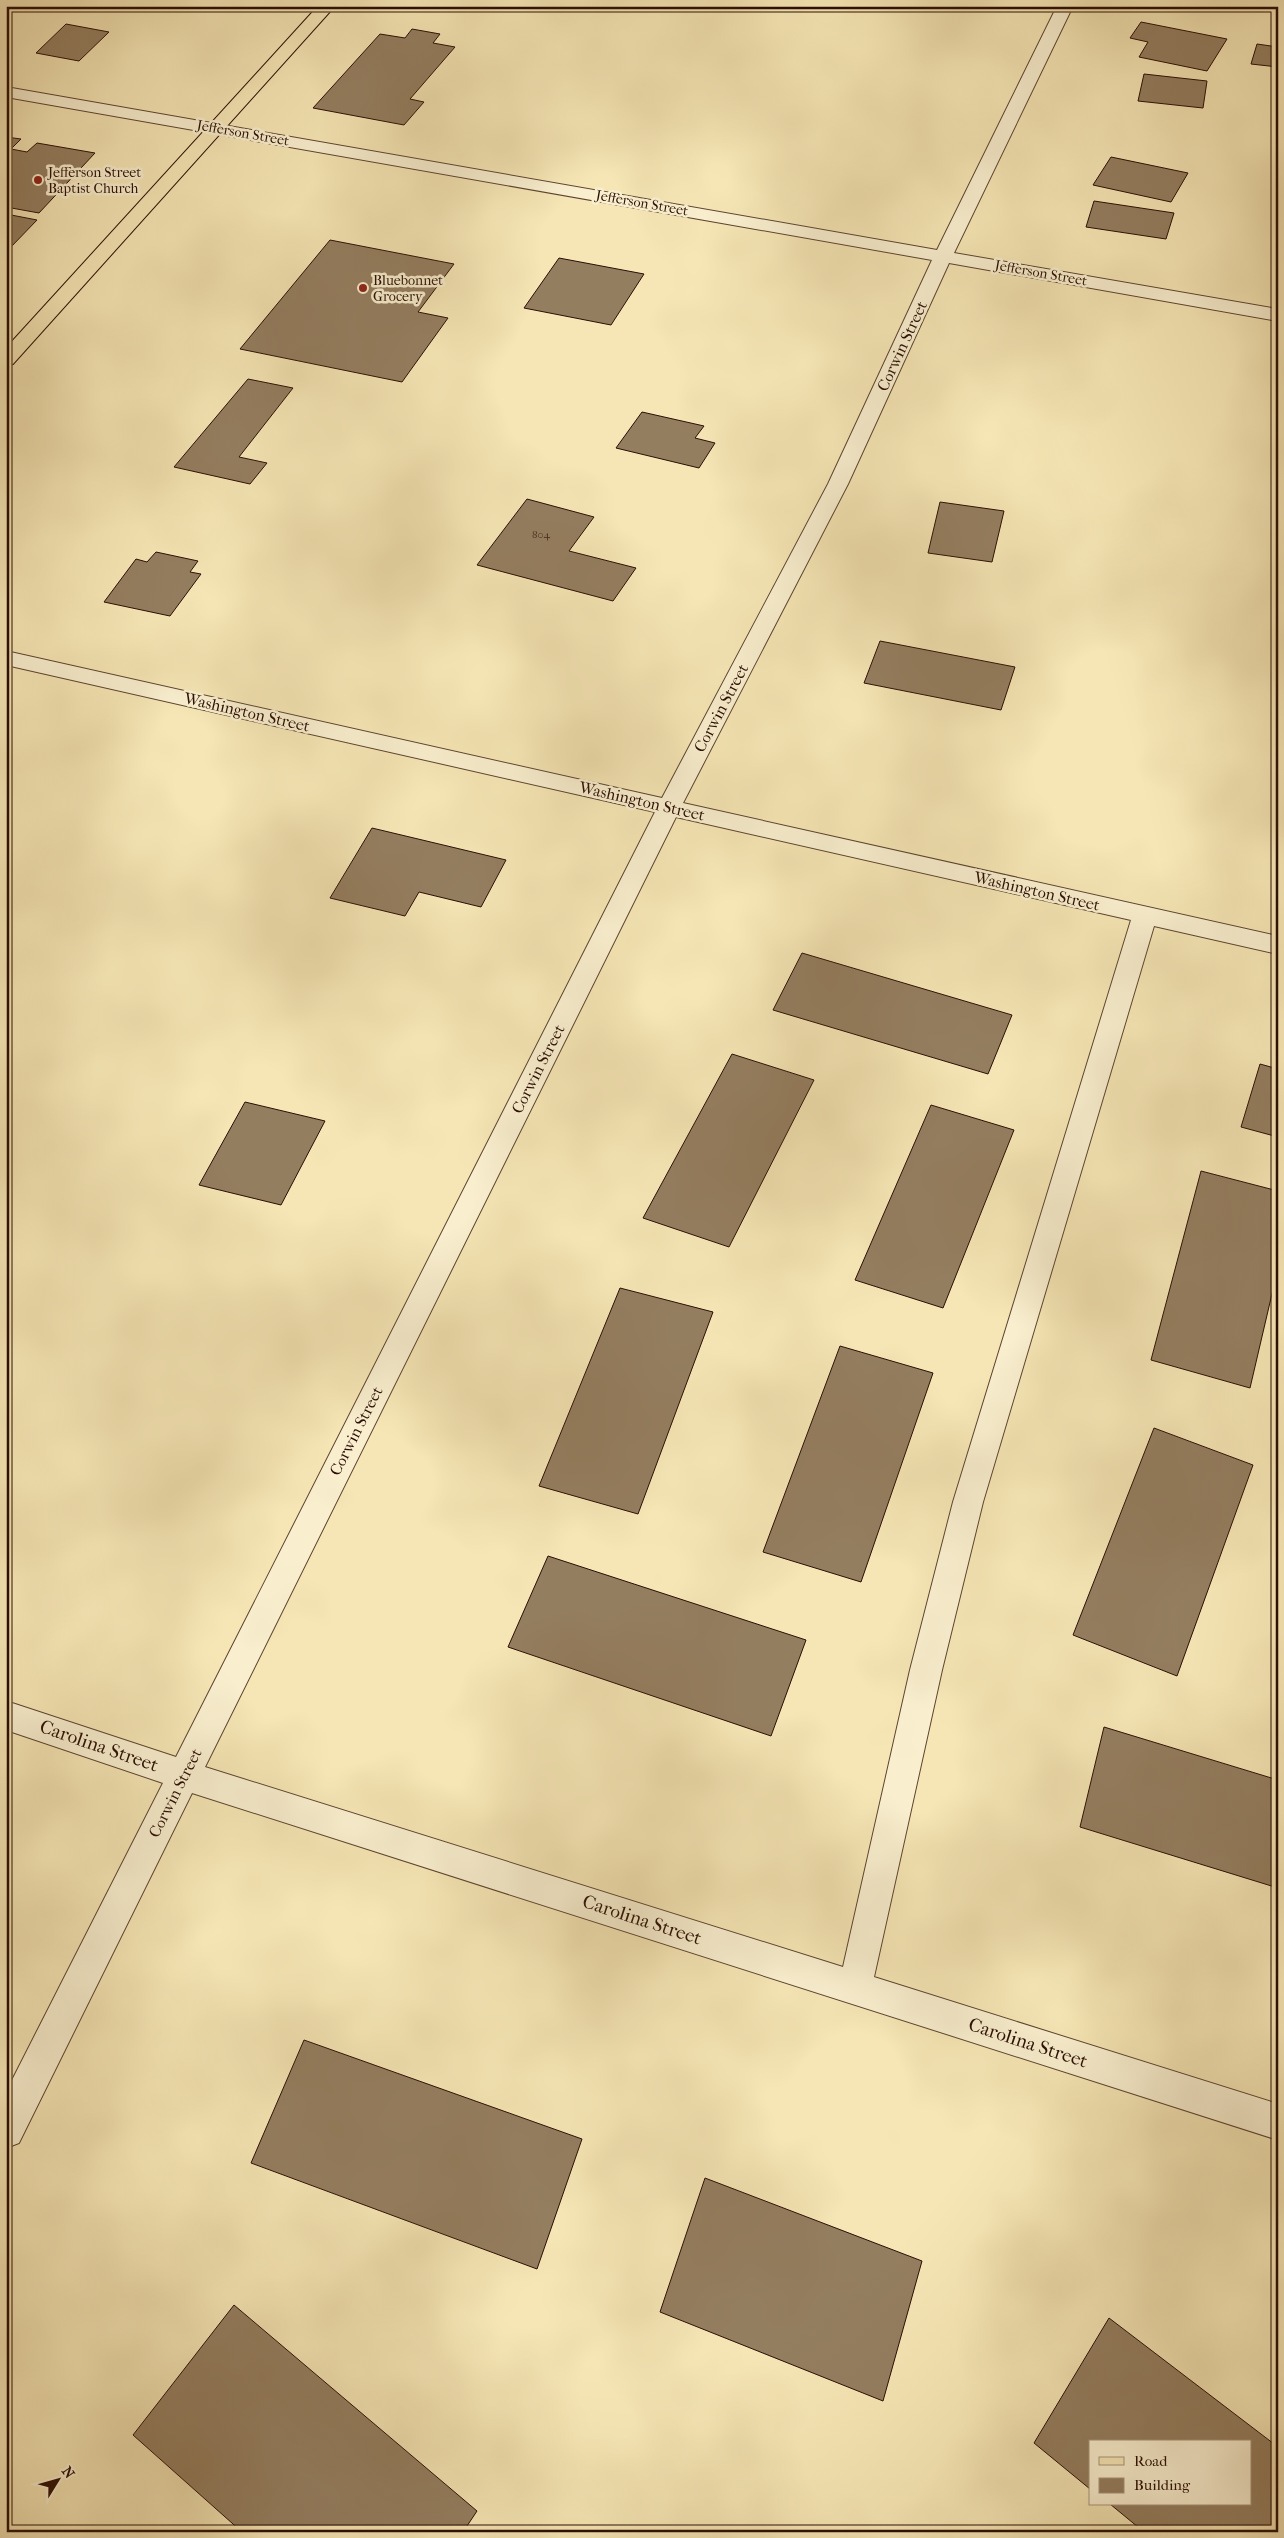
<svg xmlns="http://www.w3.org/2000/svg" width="1284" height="2538" font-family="'IM FELL French Canon',serif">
	<rect width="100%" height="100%" fill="#f6e6b5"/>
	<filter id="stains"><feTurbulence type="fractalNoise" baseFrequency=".004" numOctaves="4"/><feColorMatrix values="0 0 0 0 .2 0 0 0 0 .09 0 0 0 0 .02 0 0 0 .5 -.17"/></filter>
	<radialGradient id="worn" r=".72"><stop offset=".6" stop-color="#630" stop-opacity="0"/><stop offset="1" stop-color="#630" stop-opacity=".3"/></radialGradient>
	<!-- building -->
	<g fill="#947e60" stroke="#2a0e03">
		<path d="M1141 22 1227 39 1207 71 1139 57 1148 42 1130 38Z"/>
		<path d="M66 24 109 32 79 61 36 53Z"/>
		<path d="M412 29 440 34 433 43 455 47 410 99 424 102 404 125 313 108 380 34 405 38Z"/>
		<path d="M1257 44 1278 47V67L1251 64Z"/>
		<path d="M1144 74 1207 81 1203 108 1138 101Z"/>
		<path d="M6 137 21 139 11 149 27 152 37 143 95 153 39 213 6 207Z"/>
		<path d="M1111 157 1188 173 1171 202 1093 185Z"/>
		<path d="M1094 201 1174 213 1166 239 1086 227Z"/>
		<path d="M6 214 37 220 10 248 6 249Z"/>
		<path d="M330 240 454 264 418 312 448 318 402 382 240 349Z"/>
		<path d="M559 258 644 274 611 325 524 308Z"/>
		<path d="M248 379 293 388 239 457 267 463 250 484 174 467Z"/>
		<path d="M642 412 704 426 695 438 715 443 699 468 616 448Z"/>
		<path d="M527 499 594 517 569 551 636 568 613 601 477 565Z"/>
		<path d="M940 502 1004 511 992 562 928 553Z"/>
		<path d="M156 552 198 561 190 572 201 574 170 616 104 602 136 559 147 562Z"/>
		<path d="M880 641 1015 667 1001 710 864 683Z"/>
		<path d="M372 828 506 860 481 907 419 892 405 916 330 898Z"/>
		<path d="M802 953 1012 1015 988 1074 773 1010Z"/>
		<path d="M732 1054 814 1080 729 1247 643 1218Z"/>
		<path d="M1260 1064 1278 1069V1137L1241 1127Z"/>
		<path d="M245 1102 325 1121 281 1205 199 1185Z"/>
		<path d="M931 1105 1014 1130 943 1308 855 1280Z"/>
		<path d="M1201 1171 1278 1191V1268L1250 1388 1151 1360Z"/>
		<path d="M620 1288 713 1312 638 1514 539 1486Z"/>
		<path d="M840 1346 933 1373 861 1582 763 1552Z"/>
		<path d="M1154 1428 1253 1465 1177 1676 1073 1635Z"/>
		<path d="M548 1556 806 1640 771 1736 508 1647Z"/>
		<path d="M1104 1727 1278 1780V1888L1080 1827Z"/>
		<path d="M304 2040 582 2139 537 2269 251 2163Z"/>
		<path d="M705 2178 922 2261 883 2401 660 2312Z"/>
		<path d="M234 2305 477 2511 463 2532H242L133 2435Z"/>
		<path d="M1109 2318 1278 2447V2532H1144L1110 2504H1250V2442H1090V2489L1034 2443Z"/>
	</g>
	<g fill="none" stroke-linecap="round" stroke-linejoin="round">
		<!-- minor casing -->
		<g stroke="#5d4430" stroke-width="2">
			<path id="minor" d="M1057 6H1073L954 253 1278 309V321L949 263 848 484 683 803 1278 936V954L1154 926 983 1502 942 1670 874 1977 1278 2104V2140L192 1793 19 2143 6 2148V2092L163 1783 6 1730V1701L176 1757 655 812 6 665V651L662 798 828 484 932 260 6 97V87L937 250ZM676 817 1131 920 953 1502 910 1670 843 1967 205 1767Z"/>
		</g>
		<!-- major casing -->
		<g stroke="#2a0e03" stroke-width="2">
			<path id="major" d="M318 6H335L13 364 6 366V348Z"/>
		</g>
		<!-- minor -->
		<use href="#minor" fill="#f9efcf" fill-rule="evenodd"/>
		<!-- major -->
		<use href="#major" fill="#f6e6b5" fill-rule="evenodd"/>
	</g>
	<!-- markers -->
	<g fill="#8f2418" stroke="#f9efcf" stroke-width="2">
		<circle cx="38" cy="180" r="5"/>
		<circle cx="363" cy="288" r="5"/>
	</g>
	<g text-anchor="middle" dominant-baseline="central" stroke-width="5" stroke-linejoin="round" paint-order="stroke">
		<!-- far-number labels -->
		<g font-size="11" fill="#442a1a">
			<text x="541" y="534">804</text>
		</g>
		<!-- far-street labels -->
		<g font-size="14" fill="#2a0e03" stroke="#f9efcf">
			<text transform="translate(243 133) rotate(10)">Jefferson Street</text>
			<text transform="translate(642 203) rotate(10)">Jefferson Street</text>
			<text transform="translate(1041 273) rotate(10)">Jefferson Street</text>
		</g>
		<!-- far-poi labels -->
		<g font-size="14" fill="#2a0e03" stroke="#f9efcf" text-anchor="start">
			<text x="48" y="172">Jefferson Street<tspan x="48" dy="16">Baptist Church</tspan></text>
			<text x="373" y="280">Bluebonnet<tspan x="373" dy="16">Grocery</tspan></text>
		</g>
		<!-- street labels -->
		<g font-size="16" fill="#2a0e03" stroke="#f9efcf">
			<text transform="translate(902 346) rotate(-65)">Corwin Street</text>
			<text transform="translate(721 708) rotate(-62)">Corwin Street</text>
			<text transform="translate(247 712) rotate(13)">Washington Street</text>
			<text transform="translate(642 801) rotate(13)">Washington Street</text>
			<text transform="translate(1037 891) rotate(13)">Washington Street</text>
			<text transform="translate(538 1069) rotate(-63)">Corwin Street</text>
			<text transform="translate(356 1431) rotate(-63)">Corwin Street</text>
			<text transform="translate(175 1793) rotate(-63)">Corwin Street</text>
		</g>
		<!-- near-street labels -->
		<g font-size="19" fill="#2a0e03" stroke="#f9efcf">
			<text transform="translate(99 1746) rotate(19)">Carolina Street</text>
			<text transform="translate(642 1920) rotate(18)">Carolina Street</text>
			<text transform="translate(1028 2043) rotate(18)">Carolina Street</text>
		</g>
	</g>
	<!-- margin -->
	<rect width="1284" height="2538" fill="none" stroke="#f6e6b5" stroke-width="25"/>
	<rect x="8" y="8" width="1269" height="2523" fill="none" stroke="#2a0e03" stroke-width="2.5"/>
	<rect x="12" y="12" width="1259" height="2513" fill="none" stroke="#2a0e03"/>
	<!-- legend -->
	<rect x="1089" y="2440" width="162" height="65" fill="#f9efcf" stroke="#a6957d"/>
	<rect x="1099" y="2457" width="25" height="8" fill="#f6e6b5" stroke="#a6957d"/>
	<text x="1134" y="2466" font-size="15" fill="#2a0e03">Road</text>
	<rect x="1099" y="2478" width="25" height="15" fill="#947e60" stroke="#a6957d"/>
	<text x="1134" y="2490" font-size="15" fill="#2a0e03">Building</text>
	<!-- north arrow -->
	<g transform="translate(58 2480) rotate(53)" stroke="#f9efcf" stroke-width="4" paint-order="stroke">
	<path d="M0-4L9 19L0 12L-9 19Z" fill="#2a0e03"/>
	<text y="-8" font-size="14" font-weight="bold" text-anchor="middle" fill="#2a0e03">N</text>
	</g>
	<rect width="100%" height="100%" filter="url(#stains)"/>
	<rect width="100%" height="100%" fill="url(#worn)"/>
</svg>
